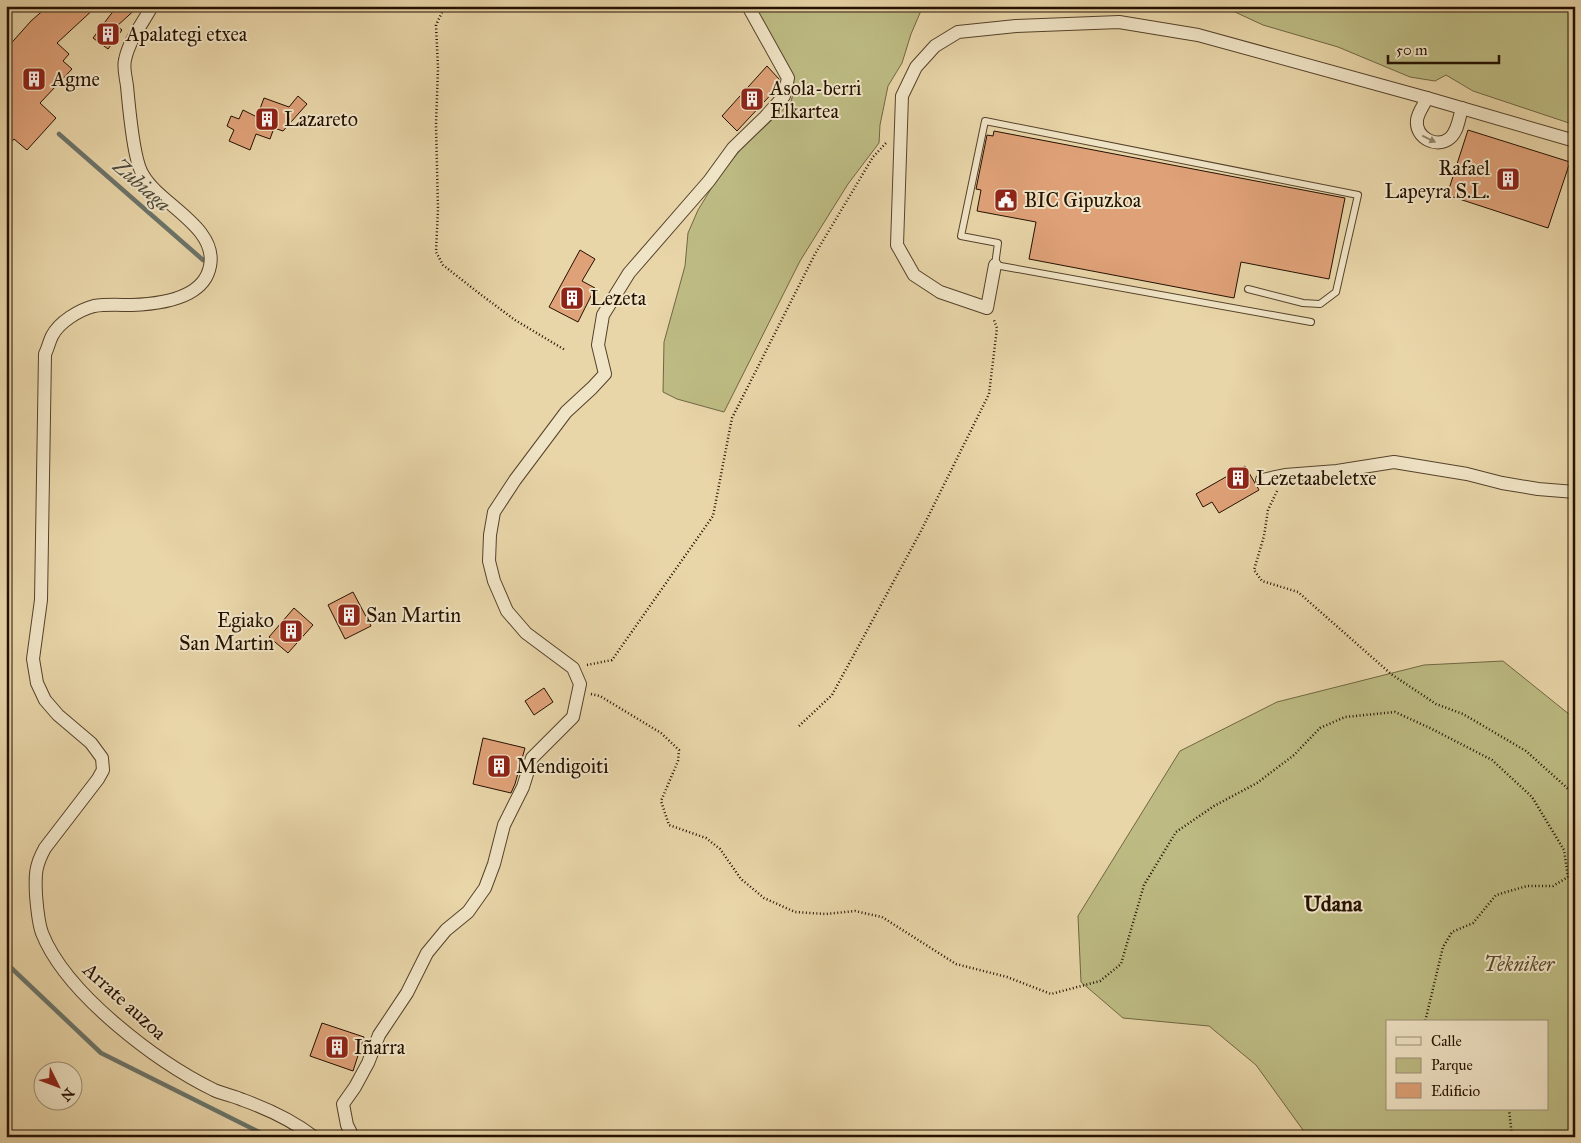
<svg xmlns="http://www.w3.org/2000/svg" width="1581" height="1143" font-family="'IM FELL Great Primer',serif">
	<rect width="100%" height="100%" fill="#e8d5a8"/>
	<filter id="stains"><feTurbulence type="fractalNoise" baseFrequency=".004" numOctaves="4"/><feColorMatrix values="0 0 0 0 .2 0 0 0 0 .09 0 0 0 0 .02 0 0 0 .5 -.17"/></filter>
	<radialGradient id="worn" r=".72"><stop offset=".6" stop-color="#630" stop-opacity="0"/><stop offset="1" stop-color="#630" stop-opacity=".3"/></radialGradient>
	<!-- green -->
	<g fill="#bdbb83" stroke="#706642" fill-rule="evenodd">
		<path d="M756 6H923L911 34 902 63 888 86 880 125 879 143 848 184 800 261 724 412 677 399 663 392 664 342 685 266 688 233 698 210 717 179 741 149 791 102 795 85 764 28Z"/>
		<path d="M1206 6H1575V125L1473 91 1446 75 1435 81 1410 77 1338 47 1263 25 1235 12Z"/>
		<path d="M1503 661 1575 719V1137H1308L1256 1065 1209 1026 1123 1018 1081 982 1078 916 1180 751 1277 702 1424 665ZM1387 1022H1547V1109H1387Z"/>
	</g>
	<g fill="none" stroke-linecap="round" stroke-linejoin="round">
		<!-- stream -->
		<g stroke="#6b746a" stroke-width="4.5">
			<path d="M59 134 203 260"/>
			<path d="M6 963 101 1053 269 1137"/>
		</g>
	</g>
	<!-- building -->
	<g fill="#dfa178" stroke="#241100">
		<path d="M48 6H97L57 43 69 54 63 61 72 69 40 103 56 118 27 150 14 139 6 148V49L31 21Z"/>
		<path d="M117 6H139L117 26 122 30 108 49 93 38Z"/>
		<path d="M767 66 779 79 778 87 737 131 722 116Z"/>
		<path d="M298 96 307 104 283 131 274 128 270 139 256 134 250 150 229 141 234 130 227 126 231 116 239 119 243 110 257 117 264 98 289 107Z"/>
		<path d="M1468 130 1570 162 1548 228 1447 195Z"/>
		<path d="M994 131 1345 198 1329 279 1241 262 1234 298 1029 259 1036 222 977 211 981 190 976 189 987 135 993 136Z"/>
		<path d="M580 250 595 259 582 281 595 288 578 322 549 307Z"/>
		<path d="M1245 466 1259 490 1219 513 1212 502 1203 507 1196 494Z"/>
		<path d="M353 592 371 626 345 639 328 605Z"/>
		<path d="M294 608 313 625 288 653 269 637Z"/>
		<path d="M544 688 553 702 534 715 525 701Z"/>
		<path d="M483 738 525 748 515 784 511 793 473 784Z"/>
		<path d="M322 1023 364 1037 353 1071 310 1056Z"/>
	</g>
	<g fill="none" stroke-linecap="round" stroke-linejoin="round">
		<!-- lane casing -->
		<g stroke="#55422a" stroke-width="8">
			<path id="lane" d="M1248 289 1303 303 1320 304 1336 292 1358 195 985 121 961 236 998 243 995 265 1311 322"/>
		</g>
		<!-- street casing -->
		<g stroke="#55422a" stroke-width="14">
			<g id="street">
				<path d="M152 6C143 23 129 40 125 60 123 68 126 78 127 86 129 108 131 129 135 150 137 159 138 167 143 175 159 204 218 227 210 266 204 299 159 304 132 305 120 305 106 304 94 306 79 310 59 322 52 336 49 342 48 348 45 354L41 600 33 659 37 683 45 700 58 715 91 743 102 758 103 770 98 779 45 848C35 866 35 875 36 895 37 907 38 922 42 933 66 994 157 1062 214 1090 223 1094 234 1096 243 1100 268 1109 292 1120 314 1137"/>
				<path d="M1427 98C1424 105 1418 112 1417 120 1415 138 1437 149 1450 138 1458 131 1459 118 1462 108"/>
				<path d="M995 265 987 308 940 292 914 275 897 245 902 96 916 67 935 46 958 32 1016 26 1119 22 1198 35 1427 98 1575 141"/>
				<path d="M1262 480 1285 475 1337 471 1394 462 1467 474 1502 483 1538 489 1575 492"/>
				<path d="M353 1137 347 1125 343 1104 355 1087 368 1063 379 1035 407 993 427 953 446 930 468 912 485 888 494 864 504 825 523 787 532 758 573 717 580 684 573 668 526 633 507 611 494 581 489 561 490 535 494 512 515 480 566 412 592 388 605 374 598 345 603 315 629 273 709 181 733 148 765 117 784 96 788 78 748 6"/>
			</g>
		</g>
		<!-- path -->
		<g stroke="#241100" stroke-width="2.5" stroke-dasharray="1 2.5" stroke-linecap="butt">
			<path d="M445 6 436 25 438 68 436 125 438 209 436 252 443 265 480 294 515 320 565 350"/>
			<path d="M1277 491 1268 510 1264 536 1254 570 1262 581 1298 592 1391 674 1436 704 1463 714 1526 751 1575 795"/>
			<path d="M587 665 612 660 713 516 732 418 815 254 873 157 886 143"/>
			<path d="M591 694 600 696 661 733 679 750 678 761 661 801 669 825 706 838 720 849 741 879 764 898 795 912 826 914 855 911 882 917 956 964 1007 977 1051 994 1100 981 1121 964 1144 885 1176 832 1214 806 1257 783 1294 755 1320 728 1345 717 1395 712 1430 728 1492 760 1532 797 1564 850 1568 877 1553 886H1527L1496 895 1473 923 1452 932 1443 947 1425 1022"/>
			<path d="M799 726 832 695 921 531 989 394 997 328 994 320"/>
			<path d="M1509 1109 1512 1137"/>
		</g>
		<!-- lane -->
		<use href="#lane" stroke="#f0e4c6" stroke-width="6"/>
		<!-- street -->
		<use href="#street" stroke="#f0e4c6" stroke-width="12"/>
	</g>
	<!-- one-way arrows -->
	<defs><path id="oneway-solid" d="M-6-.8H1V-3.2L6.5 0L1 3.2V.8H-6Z" transform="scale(1.25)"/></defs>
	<use fill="#94856d" href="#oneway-solid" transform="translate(1429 139) rotate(26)"/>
	<!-- icons -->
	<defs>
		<g id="building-square" transform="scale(1.25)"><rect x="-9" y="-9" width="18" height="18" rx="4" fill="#8f2418" stroke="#f0e4c6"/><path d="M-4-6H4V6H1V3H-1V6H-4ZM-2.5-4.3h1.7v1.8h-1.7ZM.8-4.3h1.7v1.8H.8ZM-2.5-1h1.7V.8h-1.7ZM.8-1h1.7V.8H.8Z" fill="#fff"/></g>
		<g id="civic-square" transform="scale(1.25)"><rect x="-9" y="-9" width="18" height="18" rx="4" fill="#8f2418" stroke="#f0e4c6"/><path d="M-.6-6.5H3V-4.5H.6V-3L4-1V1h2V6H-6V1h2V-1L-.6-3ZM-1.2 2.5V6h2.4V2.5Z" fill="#fff"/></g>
	</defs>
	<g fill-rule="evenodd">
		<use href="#building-square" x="108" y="34"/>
		<use href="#building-square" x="34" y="79"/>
		<use href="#building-square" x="752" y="99"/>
		<use href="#building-square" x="267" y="119"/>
		<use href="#building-square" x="1508" y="179"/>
		<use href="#civic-square" x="1006" y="200"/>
		<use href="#building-square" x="572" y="298"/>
		<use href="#building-square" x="1238" y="478"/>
		<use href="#building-square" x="349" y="615"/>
		<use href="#building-square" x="291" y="631"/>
		<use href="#building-square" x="499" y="766"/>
		<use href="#building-square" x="337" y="1047"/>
	</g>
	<g text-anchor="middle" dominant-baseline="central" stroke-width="4" stroke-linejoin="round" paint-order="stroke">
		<!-- poi labels -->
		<g font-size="20" fill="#241100" stroke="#f0e4c6" text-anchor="start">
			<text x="126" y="34">Apalategi etxea</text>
			<text x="52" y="79">Agme</text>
			<text x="770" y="88">Asola-berri<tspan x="770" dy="23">Elkartea</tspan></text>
			<text x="284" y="119">Lazareto</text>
			<text x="1490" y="168" text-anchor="end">Rafael<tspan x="1490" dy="23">Lapeyra S.L.</tspan></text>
			<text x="1024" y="200">BIC Gipuzkoa</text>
			<text x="590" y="298">Lezeta</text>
			<text x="1256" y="478">Lezetaabeletxe</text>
			<text x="366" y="615">San Martin</text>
			<text x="274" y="620" text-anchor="end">Egiako<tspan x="274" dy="23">San Martin</tspan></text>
			<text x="516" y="766">Mendigoiti</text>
			<text x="354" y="1047">Iñarra</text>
		</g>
		<!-- park labels -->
		<g font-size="20" font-style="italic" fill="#5a4c2e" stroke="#f0e4c6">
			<text x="1519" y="964">Tekniker</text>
		</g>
		<!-- street labels -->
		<g font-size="20" fill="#241100" stroke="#f0e4c6">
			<text transform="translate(125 1001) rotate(42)">Arrate auzoa</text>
		</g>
		<!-- water labels -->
		<g font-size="21" font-style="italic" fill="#4d4b3e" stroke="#f0e4c6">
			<text transform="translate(142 185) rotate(41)">Zubiaga</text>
		</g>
		<!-- quarter labels -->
		<g font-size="22" font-weight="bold" fill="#241100" stroke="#f0e4c6">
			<text x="1333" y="903">Udana</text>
		</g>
	</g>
	<!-- margin -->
	<rect width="1581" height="1143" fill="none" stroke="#e8d5a8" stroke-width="25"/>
	<rect x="8" y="8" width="1566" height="1128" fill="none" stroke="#241100" stroke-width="2.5"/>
	<rect x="12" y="12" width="1556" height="1118" fill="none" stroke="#241100"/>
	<!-- legend -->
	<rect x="1386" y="1020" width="162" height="90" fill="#f0e4c6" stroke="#9e9077"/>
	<rect x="1396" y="1037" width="25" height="8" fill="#f0e4c6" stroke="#9e9077"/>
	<text x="1431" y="1046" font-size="15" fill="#241100">Calle</text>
	<rect x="1396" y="1058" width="25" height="15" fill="#bdbb83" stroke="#9e9077"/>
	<text x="1431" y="1070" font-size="15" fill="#241100">Parque</text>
	<rect x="1396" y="1083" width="25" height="15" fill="#dfa178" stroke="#9e9077"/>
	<text x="1431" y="1096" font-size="15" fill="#241100">Edificio</text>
	<!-- north arrow -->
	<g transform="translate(58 1086) rotate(132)"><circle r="24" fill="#f0e4c6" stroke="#9e9077"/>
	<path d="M0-4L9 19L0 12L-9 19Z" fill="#8f2418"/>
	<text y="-8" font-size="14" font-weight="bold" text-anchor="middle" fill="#241100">N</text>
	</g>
	<!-- scale -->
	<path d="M1388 55v8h111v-8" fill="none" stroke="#241100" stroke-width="2.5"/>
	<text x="1396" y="55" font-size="15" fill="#241100" stroke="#f0e4c6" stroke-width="4" paint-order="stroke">50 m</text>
	<rect width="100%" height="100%" filter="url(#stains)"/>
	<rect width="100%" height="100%" fill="url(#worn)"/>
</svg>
